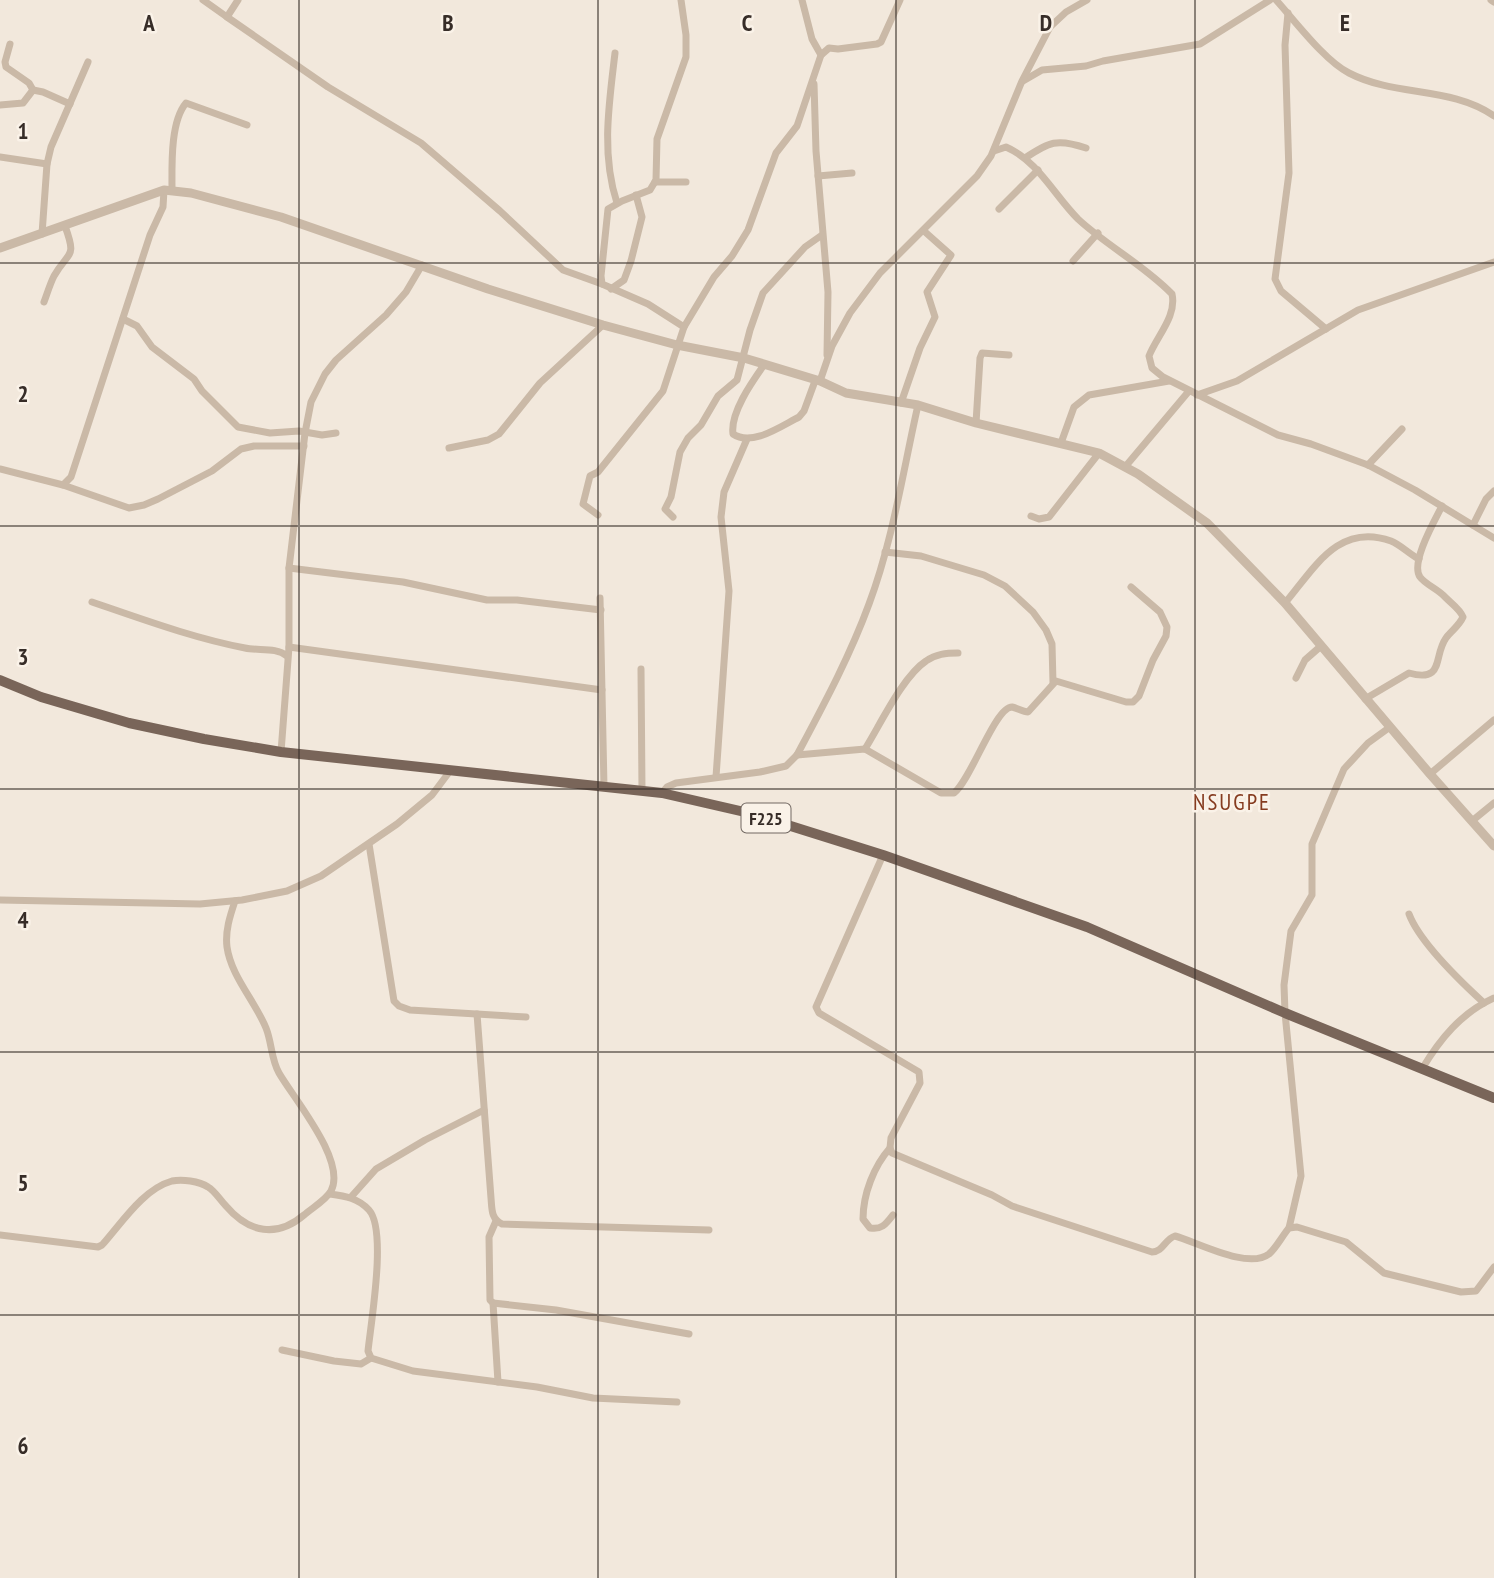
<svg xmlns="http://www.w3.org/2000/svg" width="1494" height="1578" font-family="'PT Sans Narrow',sans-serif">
	<rect width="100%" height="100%" fill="#f2e8dc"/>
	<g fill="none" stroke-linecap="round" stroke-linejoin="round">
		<!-- minor -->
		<g stroke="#cab9a7" stroke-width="7">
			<path d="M203 0 227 17 238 0"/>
			<path d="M681 0 686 35V57L657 139 656 180 650 190 622 201 608 209 601 276 602 284 648 304 684 327"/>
			<path d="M802 0 812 39 821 55"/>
			<path d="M1276 0C1295 21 1325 61 1349 73 1395 97 1451 86 1494 116"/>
			<path d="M1491 0 1494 2"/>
			<path d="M1288 13 1285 45 1289 173 1275 279 1281 291 1326 329"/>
			<path d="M227 17 328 87 421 143 500 211 563 270 602 284"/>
			<path d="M10 44 5 62 6 67 29 83 33 90"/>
			<path d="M615 53C609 104 601 154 617 203"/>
			<path d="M1023 81 1042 70 1086 66 1103 61 1200 44 1270 0"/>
			<path d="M814 84 816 151 828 292 827 355"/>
			<path d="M0 105 23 103 33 90 43 92 70 104"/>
			<path d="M994 151 1006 147C1038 161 1054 195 1078 219 1107 246 1144 265 1172 294 1177 316 1157 336 1149 356L1152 368 1163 377 1278 435 1311 444 1368 465 1415 490 1494 538"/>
			<path d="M0 157 47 164"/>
			<path d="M1025 158C1049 142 1057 138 1086 148"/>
			<path d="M818 176 852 173"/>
			<path d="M655 182H686"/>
			<path d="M172 190C172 166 170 122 186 103L247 125"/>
			<path d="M999 209 1038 170"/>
			<path d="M42 234 47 164 51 147 88 62"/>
			<path d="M1073 261 1098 233"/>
			<path d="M611 289 624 280 631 261 642 217 636 195"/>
			<path d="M44 302C47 294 50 284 54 276 69 250 77 259 65 226"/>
			<path d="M123 319 137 326 152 347 194 379 202 391 238 427 270 433 299 431 322 435 336 433"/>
			<path d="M764 365C752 382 730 413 733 434 752 447 781 426 799 417L804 411 815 381"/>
			<path d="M820 381 832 346 850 313 880 273 977 176 991 156 1022 81 1050 27 1066 12 1087 0"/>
			<path d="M1197 395 1237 381 1358 310 1494 262"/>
			<path d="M901 403 920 348 935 317 927 292 951 255 924 231"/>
			<path d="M976 423 980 358 982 353 1009 355"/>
			<path d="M1061 443 1074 407 1089 395 1169 381"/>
			<path d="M449 448 488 440 499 434 540 383 603 325"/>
			<path d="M1368 465 1402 429"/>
			<path d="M1125 467 1189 391"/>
			<path d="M0 469 63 485 71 477 150 235 163 207 164 190"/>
			<path d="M63 485 129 508 144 505 158 499 212 471 241 449 254 446H304"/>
			<path d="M598 515 583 504 590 476 598 472 663 391 684 327 714 277 732 256 748 230 776 153 797 126 821 55 829 48 838 49 877 44 881 42 900 0"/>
			<path d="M1031 516 1039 519 1049 517 1099 453"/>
			<path d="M673 517 665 509 671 497 680 452 688 438 701 425 718 396 737 380 750 330 763 293 805 247 822 235"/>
			<path d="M1473 525 1486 499 1494 491"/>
			<path d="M885 552 921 556 984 575 1005 586 1033 612 1046 630 1052 644 1053 683"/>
			<path d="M289 568 403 582 487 600H517L601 610"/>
			<path d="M600 598 604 787"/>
			<path d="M92 602C142 619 193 638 245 648 259 651 276 647 287 656"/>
			<path d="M1285 603C1314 569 1338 522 1391 541 1401 545 1409 554 1419 559"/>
			<path d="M289 647 602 690"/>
			<path d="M641 669 642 791"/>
			<path d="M1296 678 1305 660 1321 646"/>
			<path d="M1365 699 1409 673C1445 683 1433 656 1446 638 1451 631 1459 626 1463 617 1460 609 1452 604 1445 597 1438 589 1426 585 1420 577 1410 563 1435 520 1442 506"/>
			<path d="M865 749C880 725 903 676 926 661 936 654 946 653 958 653"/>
			<path d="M281 752 289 647V568L305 433 311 402 325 374 336 360 386 315 406 292 422 265"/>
			<path d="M797 755 865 749 941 793H954C971 780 995 707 1012 707 1017 708 1023 712 1028 712L1056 681 1126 702H1133L1139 696 1153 660 1166 636 1167 627 1160 612 1131 587"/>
			<path d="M1430 774 1494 720"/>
			<path d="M716 777 729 591 721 517 724 492 747 439"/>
			<path d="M662 793 667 787 676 783 760 772 786 766 797 755C823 706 850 656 869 604 893 540 903 471 918 405"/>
			<path d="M1472 821 1494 803"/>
			<path d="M369 844 394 1001 399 1006 410 1010 526 1017"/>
			<path d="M883 855 816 1007 819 1013 919 1072 920 1083 891 1138 890 1148 892 1153 992 1195 1012 1206 1152 1252C1163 1252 1165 1239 1175 1236 1197 1242 1248 1270 1269 1254 1277 1247 1282 1236 1289 1228L1297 1227 1346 1242 1384 1273 1461 1292 1476 1291 1494 1267"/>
			<path d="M0 900 200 904 242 900 287 891 321 876 397 824 432 795 450 771"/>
			<path d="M1409 914C1420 943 1460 981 1484 1003"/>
			<path d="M477 1014 491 1198C492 1209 491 1219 502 1224L709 1230"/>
			<path d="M1422 1069C1440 1039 1461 1013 1494 998"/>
			<path d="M890 1148C874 1166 863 1194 863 1219L870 1228C882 1230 886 1224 893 1215"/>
			<path d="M330 1194C345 1196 358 1198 369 1210 387 1230 371 1322 368 1351L371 1358 413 1371 537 1387 593 1398 677 1402"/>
			<path d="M351 1197 376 1169 425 1140 484 1110"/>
			<path d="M496 1221 489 1237 490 1300 493 1303 498 1382"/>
			<path d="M1289 1228 1301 1176 1285 1013 1284 985 1291 931 1312 895V844L1344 769 1368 743 1390 727"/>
			<path d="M0 1235 98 1247 102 1245C121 1224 143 1189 172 1181 182 1179 199 1181 208 1187 215 1191 220 1200 226 1206 249 1233 277 1238 304 1215 312 1208 326 1200 331 1191 347 1161 294 1099 279 1073 271 1059 272 1043 266 1028 255 1001 231 976 227 947 225 931 230 916 235 901"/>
			<path d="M493 1303 556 1310 689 1334"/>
			<path d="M282 1350 334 1361 361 1364 371 1358"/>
		</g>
		<!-- tertiary -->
		<path stroke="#cab9a7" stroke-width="9" d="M0 248 164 190 191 193 281 217 488 289 603 325 677 345 744 358 820 381 846 393 918 405 976 423 1099 453 1138 474 1207 523 1285 603 1430 774 1494 846"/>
		<!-- primary -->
		<path stroke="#796559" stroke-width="10" d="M0 680 41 697 129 723 204 739 281 752 662 793 749 813 883 855 1087 927 1285 1013 1494 1098"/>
	</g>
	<!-- grid -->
	<path fill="none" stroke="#372d28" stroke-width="2" stroke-opacity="0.55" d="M299 0V1578M598 0V1578M896 0V1578M1195 0V1578M0 263H1494M0 526H1494M0 789H1494M0 1052H1494M0 1315H1494"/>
	<g text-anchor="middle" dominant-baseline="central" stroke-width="5" stroke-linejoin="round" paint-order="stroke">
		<!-- shield labels -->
		<rect fill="#faf2e8" stroke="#726862" stroke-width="2" x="741.5" y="803.5" width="49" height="29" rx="5"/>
		<g font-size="18" font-weight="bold" fill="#372d28">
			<text x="766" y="818">F225</text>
		</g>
		<!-- quarter labels -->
		<g font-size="23" letter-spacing="2" fill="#863c20" stroke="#faf2e8">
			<text x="1232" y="801">NSUGPE</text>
		</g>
	</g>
	<g font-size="23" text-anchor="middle" font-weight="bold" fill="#372d28" stroke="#faf2e8" stroke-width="5" stroke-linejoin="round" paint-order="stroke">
		<text x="149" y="31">A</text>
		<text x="448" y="31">B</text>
		<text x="747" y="31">C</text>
		<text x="1046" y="31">D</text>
		<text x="1345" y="31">E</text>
		<text x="23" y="139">1</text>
		<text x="23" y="402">2</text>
		<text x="23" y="665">3</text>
		<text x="23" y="928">4</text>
		<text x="23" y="1191">5</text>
		<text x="23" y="1454">6</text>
	</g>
</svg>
